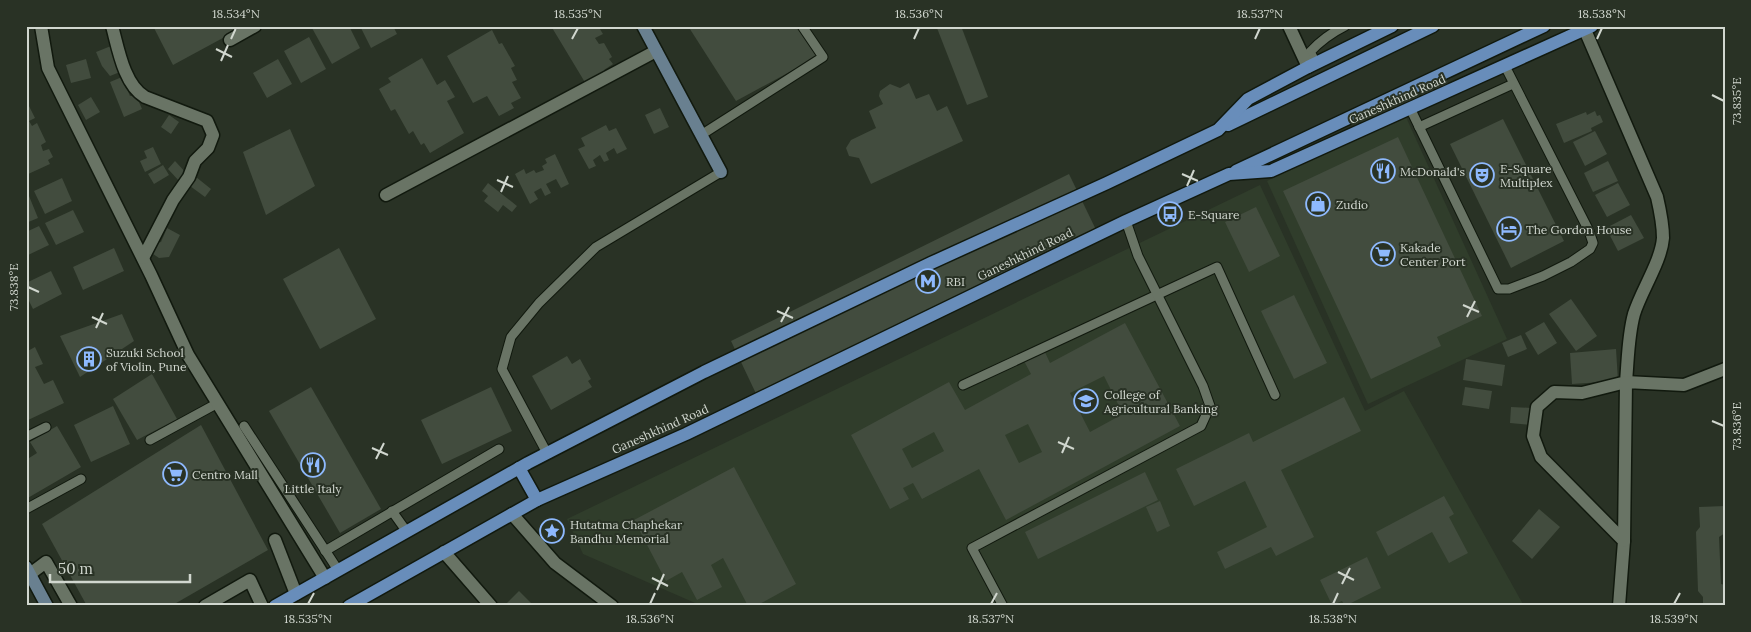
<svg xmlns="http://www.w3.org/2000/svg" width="1751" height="632" font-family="Lora,serif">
	<rect width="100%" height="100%" fill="#293225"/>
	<!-- built -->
	<g fill="#303d2b">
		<path d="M1405 115 1507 339 1368 404 1267 181Z"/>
		<path d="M1260 185 1365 411 1404 391 1524 606H702L583 554 567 519Z"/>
	</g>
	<!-- building -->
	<g fill="#424c3e" fill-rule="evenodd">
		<path d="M153 26H245L173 65Z"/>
		<path d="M316 26H349L360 48 332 64 312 28Z"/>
		<path d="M360 26H393L397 34 371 48Z"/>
		<path d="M551 26H598L603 34 595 38 599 44 604 43 612 57 609 59 613 64 604 70 605 73 586 84Z"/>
		<path d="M688 26H796L817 57 736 101Z"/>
		<path d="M943 26H961L988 97 967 105 937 28Z"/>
		<path d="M492 30 499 44 502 43 515 66 511 68 517 80 512 82 521 98 511 103 514 108 499 116 487 96 473 103 447 56Z"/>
		<path d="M309 37 326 69 301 83 284 51Z"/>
		<path d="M111 46 120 72 110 76 102 66 96 52Z"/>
		<path d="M422 58 437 85 445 80 455 97 447 101 464 133 430 153 424 143 421 145 413 131 409 134 395 109 391 111 379 89 391 82 388 78Z"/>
		<path d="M86 59 91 78 71 83 66 65Z"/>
		<path d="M278 59 292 84 267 98 253 73Z"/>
		<path d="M122 77 130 96 136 95 142 109 124 117 110 82Z"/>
		<path d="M909 83 916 99 929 94 937 111 947 106 963 141 871 184 859 158 849 156 846 148 851 140 876 128 869 111 883 104 879 96 880 91 890 84 900 88Z"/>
		<path d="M91 97 100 112 86 120 78 105Z"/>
		<path d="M28 104 35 118 29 121 32 126 37 123 46 142 41 145 43 151 49 149 53 157 48 160 50 164 26 175V105Z"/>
		<path d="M660 108 669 127 654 134 645 115Z"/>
		<path d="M1595 111 1597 116 1600 115 1603 122 1591 128 1592 131 1564 143 1556 124 1586 112 1587 115Z"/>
		<path d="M169 115 179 122 171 134 161 127Z"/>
		<path d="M1503 119 1564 241 1511 268 1450 144Z"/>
		<path d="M606 125 609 131 616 128 627 149 617 154 614 148 606 153 609 160 604 162 600 155 593 160 596 166 589 169 578 149 585 146 581 138Z"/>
		<path d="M290 129 315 186 266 215 243 152Z"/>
		<path d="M1595 131 1607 154 1585 166 1573 142Z"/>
		<path d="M1398 137 1482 316 1437 337 1441 346 1371 379 1283 191Z"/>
		<path d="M153 147 161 164 145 172 140 161 147 158 144 151Z"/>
		<path d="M555 154 569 184 561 188 556 179 546 184 551 193 545 196 541 188 534 192 538 199 530 204 515 174 524 169 526 174 534 170 536 173 544 170 542 166 547 163 545 159Z"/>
		<path d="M175 161 188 175 180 182 168 169Z"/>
		<path d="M1608 161 1618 181 1593 192 1584 173Z"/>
		<path d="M163 165 169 175 154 184 148 174Z"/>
		<path d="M1069 174 1099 236 760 402 731 341Z"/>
		<path d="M196 177 211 189 205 197 190 186Z"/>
		<path d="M62 178 72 201 45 214 34 191Z"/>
		<path d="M488 183 517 206 512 212 503 205 498 212 484 201 488 196 482 191Z"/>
		<path d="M1618 183 1630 205 1607 217 1595 195Z"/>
		<path d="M29 196 38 218 26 223V197Z"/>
		<path d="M1256 207 1280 256 1249 272 1225 222Z"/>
		<path d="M73 210 84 232 56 245 45 223Z"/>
		<path d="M1631 215 1644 238 1618 251 1606 228Z"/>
		<path d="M39 226 49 245 26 256V232Z"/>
		<path d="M167 228 180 235 169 257 159 258 150 252 155 243 161 242Z"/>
		<path d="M114 248 124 271 83 290 73 267Z"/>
		<path d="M339 248 376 319 320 349 283 279Z"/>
		<path d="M51 271 62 294 33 309 26 295V283Z"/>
		<path d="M1294 295 1327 363 1294 379 1261 311Z"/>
		<path d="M1571 299 1597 336 1576 351 1549 314Z"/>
		<path d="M122 314 134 341 80 377 60 336Z"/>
		<path d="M1544 322 1557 343 1538 355 1525 333Z"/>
		<path d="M1125 323 1180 426 1006 520 979 469 922 499 913 483 903 488 909 499 890 509 851 435 949 382 965 410 1031 374 1024 361 1044 350 1050 363ZM1104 376 1123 414 1090 432 1070 393ZM1028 424 1042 452 1019 463 1005 435ZM934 432 944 451 912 468 902 449Z"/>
		<path d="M1521 335 1527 349 1508 357 1502 343Z"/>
		<path d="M35 347 43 364 35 367 44 384 53 380 64 403 26 421V352Z"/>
		<path d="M1616 349 1618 381 1572 384 1570 353Z"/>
		<path d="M567 356 572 364 580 359 591 379 588 381 592 387 551 410 532 376Z"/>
		<path d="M1466 359 1505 365 1502 386 1463 380Z"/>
		<path d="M152 374 177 419 137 440 113 399Z"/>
		<path d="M311 387 381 509 340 533 269 411Z"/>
		<path d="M491 387 512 431 442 464 421 420Z"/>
		<path d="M1465 387 1492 391 1489 409 1462 405Z"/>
		<path d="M1344 397 1361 431 1281 470 1314 537 1276 556 1271 547 1225 569 1217 552 1267 527 1245 481 1194 506 1176 469 1249 433 1253 442Z"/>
		<path d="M113 406 130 444 91 462 74 425Z"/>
		<path d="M1511 407 1532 408 1531 425 1510 423Z"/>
		<path d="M201 425 268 550 171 606H87L42 524Z"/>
		<path d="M57 426 81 467 26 499V460L37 453 30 442Z"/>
		<path d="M734 467 796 584 756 606H748L723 558 711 565 722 587 697 600 682 572 666 581 634 520Z"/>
		<path d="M1145 472 1158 500 1038 559 1025 532Z"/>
		<path d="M1444 496 1454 514 1449 517 1468 553 1449 563 1432 532 1388 556 1376 532Z"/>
		<path d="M1160 501 1170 526 1157 532 1146 507Z"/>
		<path d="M1725 506V533L1719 537 1721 584 1725 585V606H1703V597L1698 591 1696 532 1700 527 1699 507Z"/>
		<path d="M1539 509 1560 527 1532 559 1512 541Z"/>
		<path d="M1367 557 1381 588 1345 606 1342 601 1332 605 1320 580Z"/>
		<path d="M519 591 531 603 528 606H504Z"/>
	</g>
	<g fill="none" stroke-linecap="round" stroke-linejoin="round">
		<!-- lane casing -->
		<g stroke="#11190e" stroke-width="11">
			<g id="lane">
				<path d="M1316 63 1310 52C1321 40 1331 33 1345 26"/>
				<path d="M1410 108 1498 289H1509L1543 276 1571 262 1590 249 1593 243 1589 231 1505 66"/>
				<path d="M1419 127 1513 84"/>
				<path d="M701 135 823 57 802 26"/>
				<path d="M963 385 1217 267 1275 395"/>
				<path d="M244 426 338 570"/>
				<path d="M26 437 46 427"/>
				<path d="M150 440 218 403"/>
				<path d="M547 453 502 369 511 337 539 303 596 247 721 172"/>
				<path d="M26 509 81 479"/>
				<path d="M392 511 407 532"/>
				<path d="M325 551 499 449"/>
				<path d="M1003 606 972 548 1201 426 1210 406 1203 386 1138 256 1126 221"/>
			</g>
		</g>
		<!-- street casing -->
		<g stroke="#11190e" stroke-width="15">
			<g id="street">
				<path d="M41 26 48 68 151 275 188 355 325 578"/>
				<path d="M112 26C118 48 124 85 145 97L207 121 213 135 208 148 195 161 189 177 173 200 143 258"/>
				<path d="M1289 26 1308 67"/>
				<path d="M1585 30 1657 197C1660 210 1663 224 1663 238 1661 262 1641 291 1634 314 1628 336 1628 359 1626 382L1582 393 1554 392 1537 407 1533 436 1541 457 1624 541 1619 606"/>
				<path d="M230 40 255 26"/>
				<path d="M386 195 656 51"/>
				<path d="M512 514 555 563 612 606"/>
				<path d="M275 540 296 594"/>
				<path d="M1624 541 1626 382 1684 385 1725 369"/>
				<path d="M444 552 491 606"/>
				<path d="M30 574 46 562 71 606"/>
				<path d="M205 606 250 580 262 606"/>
			</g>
		</g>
		<!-- secondary casing -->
		<g stroke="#11190e" stroke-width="15">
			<g id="secondary">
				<path d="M643 26 721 172"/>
				<path d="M26 567 47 606"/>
			</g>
		</g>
		<!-- primary casing -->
		<g stroke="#11190e" stroke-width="15">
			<g id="primary">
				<path d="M1228 125 1433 26"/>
				<path d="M1236 171 1544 26"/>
				<path d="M519 468 537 500"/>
				<path d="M275 606 528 463 704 372 931 263 1107 183 1218 130 1248 99 1308 67 1392 26"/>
				<path d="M349 606 537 500 686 434 1126 221 1229 174 1271 171 1592 26"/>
			</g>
		</g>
		<!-- lane -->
		<use href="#lane" stroke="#697465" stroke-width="9"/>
		<!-- street -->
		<use href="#street" stroke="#697465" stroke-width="12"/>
		<!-- secondary -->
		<use href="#secondary" stroke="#698090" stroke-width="12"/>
		<!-- primary -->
		<use href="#primary" stroke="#688dba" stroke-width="12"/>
	</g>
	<!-- ticks -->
	<path fill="none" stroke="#d1d7cf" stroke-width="2" d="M231 39 236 28M572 39 578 28M914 39 919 28M1255 39 1260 28M1597 39 1602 28M216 49 232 57M221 61 228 45M1712 95 1724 101M1182 174 1198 181M497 180 513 187M1187 186 1194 170M501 192 508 176M28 287 39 292M1463 305 1479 312M777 311 793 318M92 317 107 324M1467 317 1475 301M781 322 789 307M96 328 103 313M1712 421 1724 426M1058 442 1074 449M372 448 388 455M1062 453 1069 437M376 459 384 443M1338 572 1354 580M652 578 668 586M1342 584 1350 568M657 590 664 574M308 604 314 593M650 604 655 593M991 604 997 593M1333 604 1338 593M1674 604 1680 593"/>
	<!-- icons -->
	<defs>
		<g id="restaurant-ring" transform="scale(1.25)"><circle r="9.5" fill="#293225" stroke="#8eb9fd" stroke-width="1.5"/><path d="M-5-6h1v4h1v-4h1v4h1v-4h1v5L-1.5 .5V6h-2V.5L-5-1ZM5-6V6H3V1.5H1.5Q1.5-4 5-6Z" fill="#8eb9fd"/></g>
		<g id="theatre-ring" transform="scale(1.25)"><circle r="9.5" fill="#293225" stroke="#8eb9fd" stroke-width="1.5"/><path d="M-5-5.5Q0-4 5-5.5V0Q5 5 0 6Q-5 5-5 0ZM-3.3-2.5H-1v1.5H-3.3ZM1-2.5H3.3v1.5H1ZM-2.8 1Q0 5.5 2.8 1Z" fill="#8eb9fd"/></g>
		<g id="shop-ring" transform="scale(1.25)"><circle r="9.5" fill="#293225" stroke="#8eb9fd" stroke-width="1.5"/><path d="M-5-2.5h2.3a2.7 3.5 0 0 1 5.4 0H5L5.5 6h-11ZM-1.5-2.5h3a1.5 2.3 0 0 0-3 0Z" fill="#8eb9fd"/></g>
		<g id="bus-ring" transform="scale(1.25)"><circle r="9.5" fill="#293225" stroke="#8eb9fd" stroke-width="1.5"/><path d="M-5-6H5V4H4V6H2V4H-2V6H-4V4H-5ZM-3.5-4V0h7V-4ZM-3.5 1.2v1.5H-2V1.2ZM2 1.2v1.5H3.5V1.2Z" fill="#8eb9fd"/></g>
		<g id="hotel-ring" transform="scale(1.25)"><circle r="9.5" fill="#293225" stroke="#8eb9fd" stroke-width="1.5"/><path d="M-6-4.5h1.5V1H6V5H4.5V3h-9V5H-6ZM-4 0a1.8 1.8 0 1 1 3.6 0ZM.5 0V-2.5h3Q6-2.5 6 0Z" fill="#8eb9fd"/></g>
		<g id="supermarket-ring" transform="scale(1.25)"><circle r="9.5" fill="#293225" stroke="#8eb9fd" stroke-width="1.5"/><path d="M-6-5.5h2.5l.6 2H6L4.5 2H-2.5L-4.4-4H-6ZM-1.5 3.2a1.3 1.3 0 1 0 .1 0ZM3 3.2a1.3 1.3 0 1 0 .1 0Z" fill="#8eb9fd"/></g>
		<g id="metro-ring" transform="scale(1.25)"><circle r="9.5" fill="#293225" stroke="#8eb9fd" stroke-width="1.5"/><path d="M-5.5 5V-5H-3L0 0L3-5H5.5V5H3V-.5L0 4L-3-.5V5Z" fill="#8eb9fd"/></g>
		<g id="building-ring" transform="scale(1.25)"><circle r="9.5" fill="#293225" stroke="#8eb9fd" stroke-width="1.5"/><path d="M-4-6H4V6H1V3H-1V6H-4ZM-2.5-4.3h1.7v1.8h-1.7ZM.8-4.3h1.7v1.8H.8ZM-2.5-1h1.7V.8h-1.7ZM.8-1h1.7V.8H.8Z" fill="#8eb9fd"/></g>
		<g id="university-ring" transform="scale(1.25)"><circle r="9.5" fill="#293225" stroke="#8eb9fd" stroke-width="1.5"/><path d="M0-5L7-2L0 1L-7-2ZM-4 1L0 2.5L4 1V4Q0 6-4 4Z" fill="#8eb9fd"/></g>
		<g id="sight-ring" transform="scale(1.25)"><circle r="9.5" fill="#293225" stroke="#8eb9fd" stroke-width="1.5"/><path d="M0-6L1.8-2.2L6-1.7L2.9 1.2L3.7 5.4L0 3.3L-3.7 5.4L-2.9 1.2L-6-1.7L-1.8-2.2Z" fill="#8eb9fd"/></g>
	</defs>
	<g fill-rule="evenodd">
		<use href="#restaurant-ring" x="1383" y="171"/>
		<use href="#theatre-ring" x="1482" y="175"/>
		<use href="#shop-ring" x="1318" y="204"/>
		<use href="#bus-ring" x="1170" y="214"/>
		<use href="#hotel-ring" x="1509" y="229"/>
		<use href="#supermarket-ring" x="1383" y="254"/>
		<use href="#metro-ring" x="928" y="281"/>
		<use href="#building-ring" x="89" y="359"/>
		<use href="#university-ring" x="1086" y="401"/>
		<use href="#restaurant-ring" x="313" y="465"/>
		<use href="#supermarket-ring" x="175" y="474"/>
		<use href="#sight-ring" x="552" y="531"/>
	</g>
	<g text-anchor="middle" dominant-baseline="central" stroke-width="4" stroke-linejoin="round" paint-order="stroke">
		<!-- street labels -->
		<g font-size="12" fill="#d1d7cf" stroke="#293225">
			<text transform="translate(1397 99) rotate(-24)">Ganeshkhind Road</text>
			<text transform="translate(1025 254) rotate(-26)">Ganeshkhind Road</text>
			<text transform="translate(660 429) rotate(-24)">Ganeshkhind Road</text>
		</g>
		<!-- poi labels -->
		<g font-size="12" fill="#d1d7cf" stroke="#293225" text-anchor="start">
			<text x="1500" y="168">E-Square<tspan x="1500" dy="14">Multiplex</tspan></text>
			<text x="1400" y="171">McDonald's</text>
			<text x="1336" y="204">Zudio</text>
			<text x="1188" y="214">E-Square</text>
			<text x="1526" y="229">The Gordon House</text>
			<text x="1400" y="247">Kakade<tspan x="1400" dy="14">Center Port</tspan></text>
			<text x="946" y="281">RBI</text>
			<text x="106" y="352">Suzuki School<tspan x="106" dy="14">of Violin, Pune</tspan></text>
			<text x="1104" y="394">College of<tspan x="1104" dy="14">Agricultural Banking</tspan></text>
			<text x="192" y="474">Centro Mall</text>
			<text x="313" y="488" text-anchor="middle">Little Italy</text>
			<text x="570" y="524">Hutatma Chaphekar<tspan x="570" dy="14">Bandhu Memorial</tspan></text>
		</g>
	</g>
	<!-- border -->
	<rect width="1751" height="632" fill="none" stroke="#293225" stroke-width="55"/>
	<!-- scale -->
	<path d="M50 574v8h140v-8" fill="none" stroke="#d1d7cf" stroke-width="2.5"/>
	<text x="58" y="574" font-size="15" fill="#d1d7cf" stroke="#293225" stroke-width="4" paint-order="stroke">50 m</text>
	<rect x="28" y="28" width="1696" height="576" fill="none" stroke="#d1d7cf" stroke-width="2"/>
	<g font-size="12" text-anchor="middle" fill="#d1d7cf">
		<text x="236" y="18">18.534°N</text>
		<text x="578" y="18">18.535°N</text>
		<text x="919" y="18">18.536°N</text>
		<text x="1260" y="18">18.537°N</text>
		<text x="1602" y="18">18.538°N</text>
		<text transform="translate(1737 101) rotate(-90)" y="4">73.835°E</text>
		<text transform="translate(14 287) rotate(-90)" y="4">73.838°E</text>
		<text transform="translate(1737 426) rotate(-90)" y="4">73.836°E</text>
		<text x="308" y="623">18.535°N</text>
		<text x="650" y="623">18.536°N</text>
		<text x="991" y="623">18.537°N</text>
		<text x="1333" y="623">18.538°N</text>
		<text x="1674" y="623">18.539°N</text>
	</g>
</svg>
